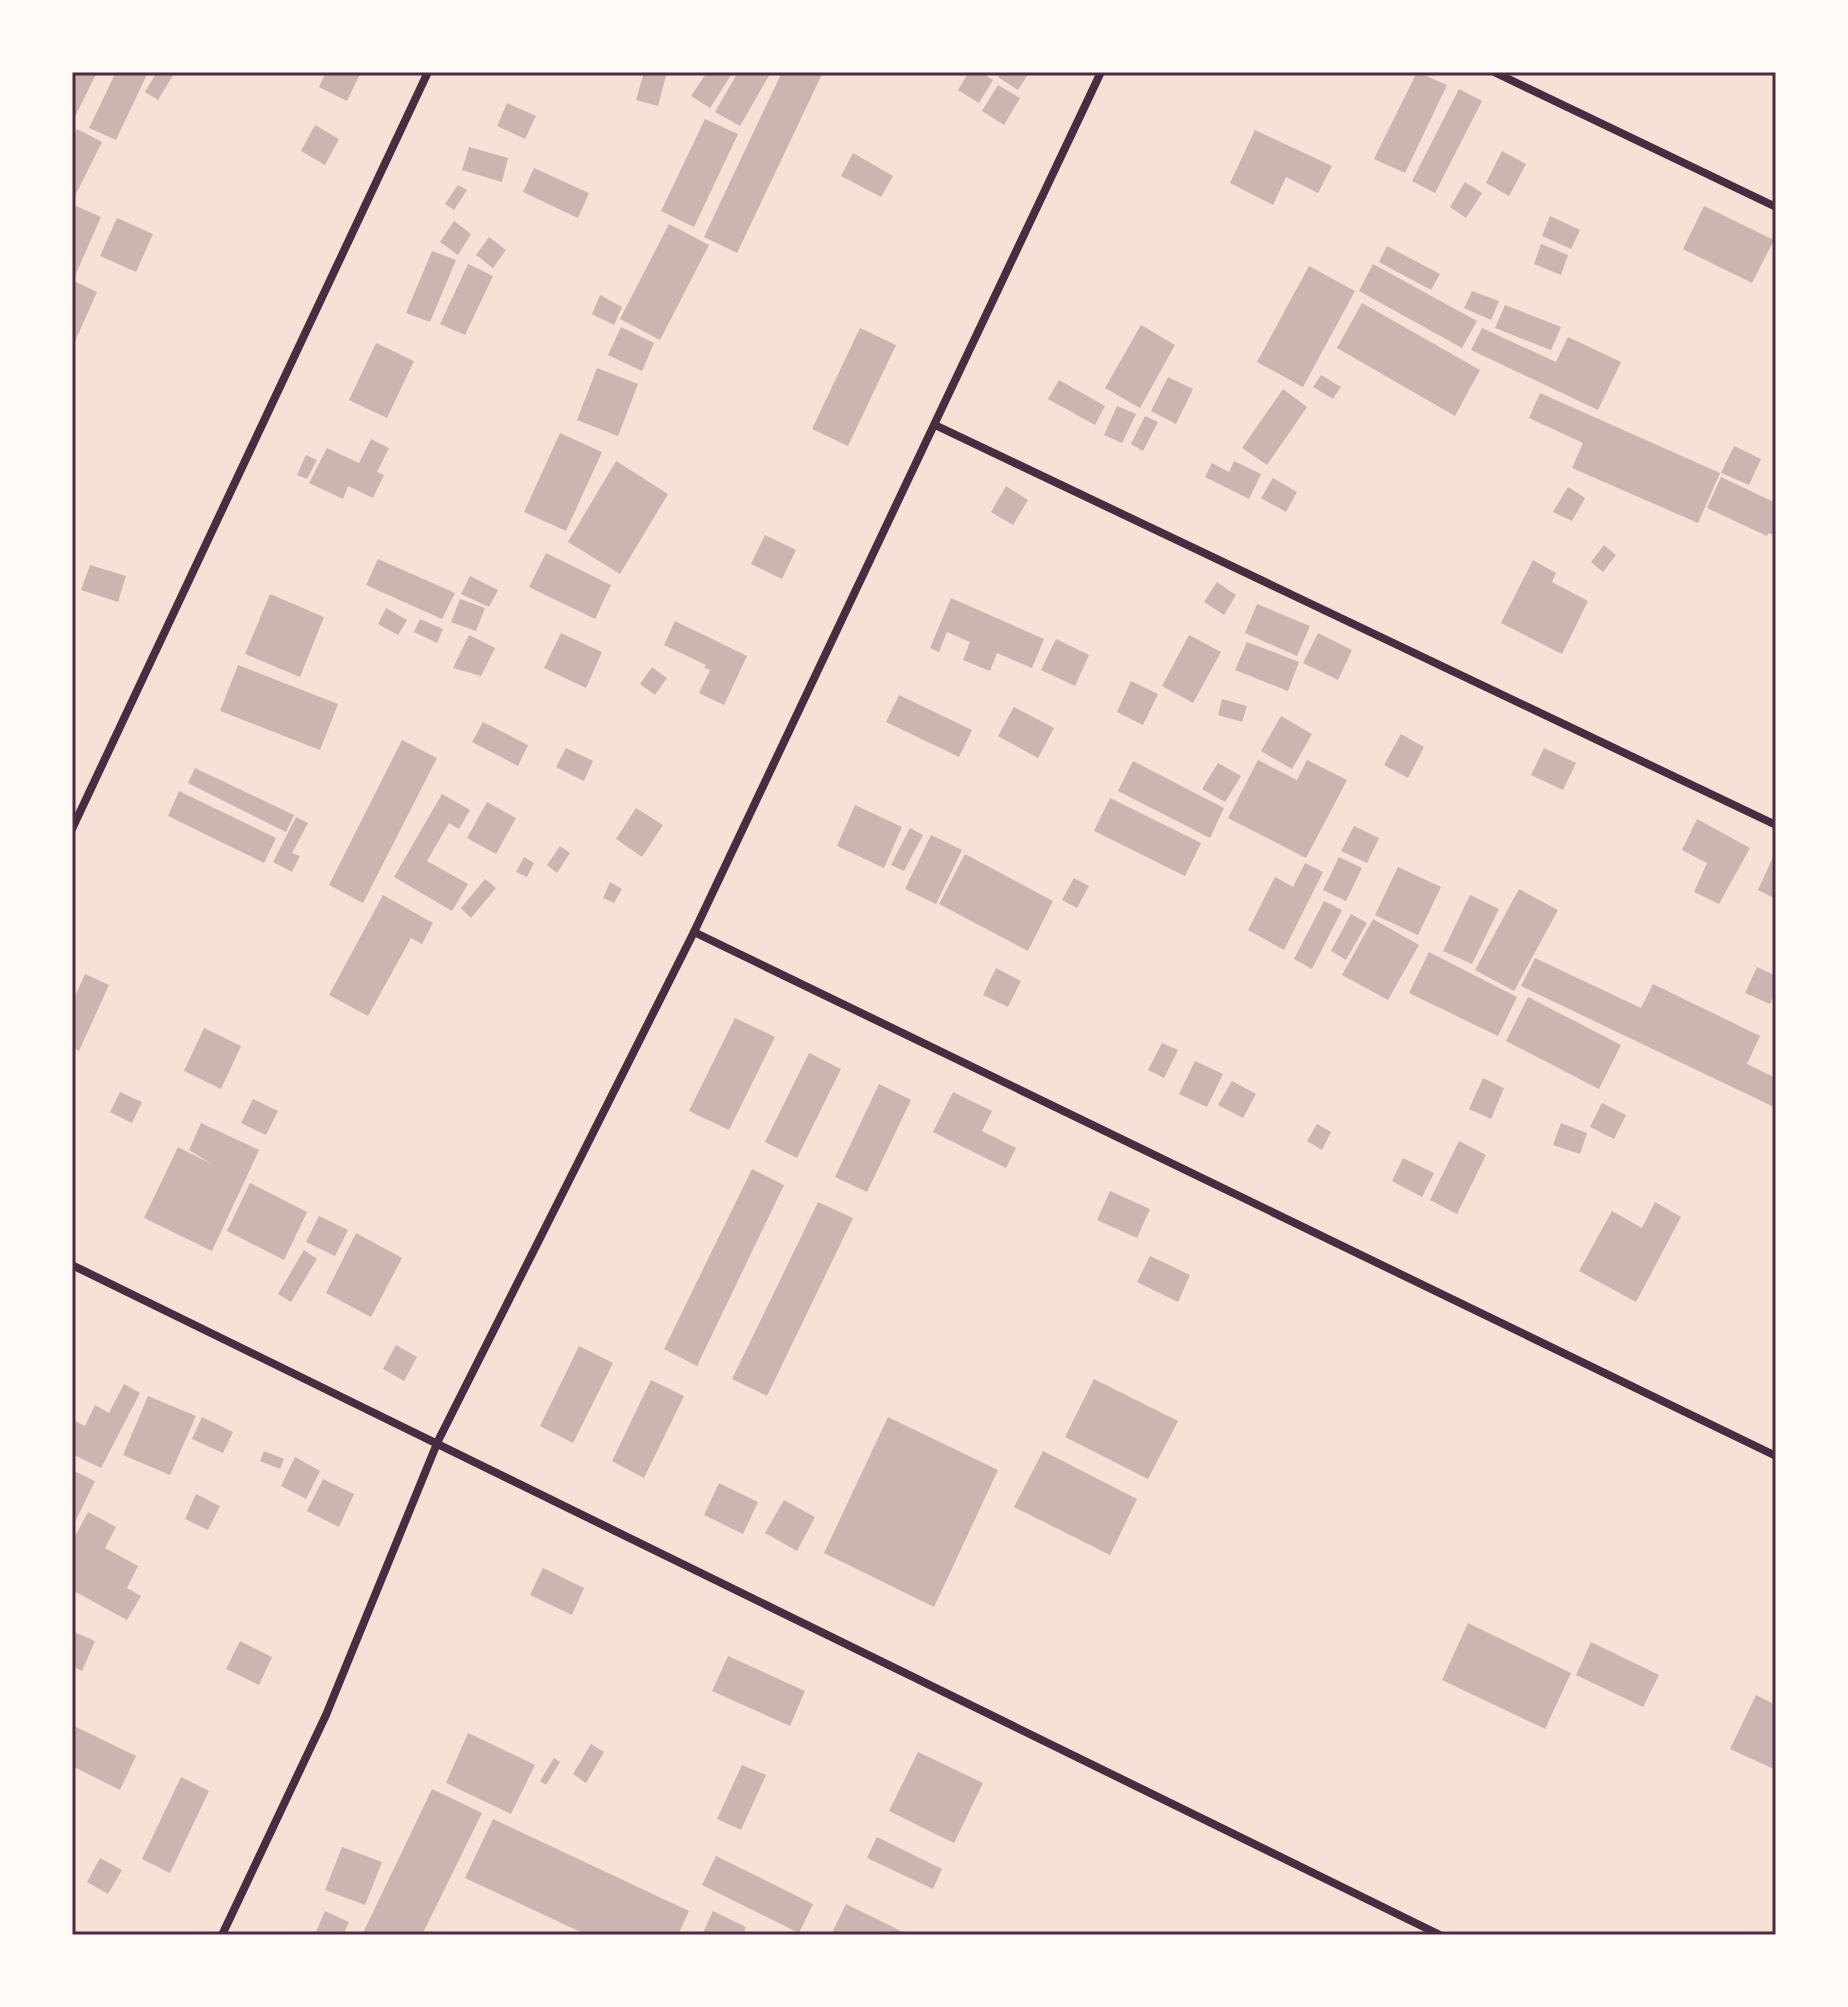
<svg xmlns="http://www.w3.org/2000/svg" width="1848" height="2007" font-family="'Open Sans',sans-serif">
	<rect width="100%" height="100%" fill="#f7e1d7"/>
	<!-- building -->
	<g fill="#ccb4b1">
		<path d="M75 72H97L72 123V77Z"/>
		<path d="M116 72H148L116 140 89 128Z"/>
		<path d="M157 72H175L158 100 145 92Z"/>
		<path d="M326 72H361L347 101 319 87Z"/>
		<path d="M644 72H667L658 106 636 100Z"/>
		<path d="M707 72H733L710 108 691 96Z"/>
		<path d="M738 72H771L740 126 715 112Z"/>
		<path d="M782 72H823L737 253 704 237Z"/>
		<path d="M969 72H980L993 80 979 103 958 90Z"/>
		<path d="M1001 72H1022L1027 76 1018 90 998 77Z"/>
		<path d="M1417 72 1447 85 1405 173 1374 159Z"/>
		<path d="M998 85 1020 98 1004 125 982 111Z"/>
		<path d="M1459 89 1482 101 1435 193 1412 181Z"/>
		<path d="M507 103 536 116 525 139 497 126Z"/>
		<path d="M705 119 738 134 694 227 661 211Z"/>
		<path d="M315 125 339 139 325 165 301 151Z"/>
		<path d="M77 129 102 142 72 202V140Z"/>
		<path d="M1255 130 1332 166 1318 193 1286 177 1273 205 1230 183Z"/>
		<path d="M469 147 508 158 502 182 462 170Z"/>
		<path d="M1502 151 1526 164 1509 196 1486 183Z"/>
		<path d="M853 153 893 176 881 197 841 176Z"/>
		<path d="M534 168 589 193 578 218 523 192Z"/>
		<path d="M1465 182 1482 193 1466 218 1450 207Z"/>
		<path d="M458 185 467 190 454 210 445 204Z"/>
		<path d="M72 204 101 217 75 276 72 274Z"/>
		<path d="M1704 206 1774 240 1752 283 1683 249Z"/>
		<path d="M1550 216 1580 230 1571 249 1542 236Z"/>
		<path d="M117 218 153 234 136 272 100 256Z"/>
		<path d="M454 221 471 234 458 255 440 242Z"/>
		<path d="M669 224 709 245 660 340 620 319Z"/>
		<path d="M489 237 506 250 493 268 476 255Z"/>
		<path d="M1541 244 1568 255 1561 275 1534 264Z"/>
		<path d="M1387 246 1440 274 1431 290 1379 262Z"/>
		<path d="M432 251 456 260 430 322 406 313Z"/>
		<path d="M468 264 493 276 465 335 440 324Z"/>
		<path d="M1373 264 1477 321 1462 348 1359 291Z"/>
		<path d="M1309 266 1355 291 1303 387 1257 362Z"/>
		<path d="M72 280 97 292 72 348Z"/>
		<path d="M1472 291 1499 301 1491 320 1464 308Z"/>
		<path d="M600 295 622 307 614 325 592 314Z"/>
		<path d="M1362 303 1480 370 1455 416 1337 348Z"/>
		<path d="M1505 305 1561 327 1551 350 1495 328Z"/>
		<path d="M1141 325 1175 345 1140 408 1105 388Z"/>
		<path d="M621 327 654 343 642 371 608 355Z"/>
		<path d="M860 328 896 345 848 446 812 429Z"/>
		<path d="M1482 328 1556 362 1568 337 1621 362 1598 410 1471 350Z"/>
		<path d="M376 343 414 361 387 418 349 400Z"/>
		<path d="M597 368 638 384 618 436 577 420Z"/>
		<path d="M1321 375 1341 387 1333 399 1313 387Z"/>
		<path d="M1168 377 1193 389 1176 424 1151 411Z"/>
		<path d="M1059 380 1105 406 1095 425 1048 399Z"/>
		<path d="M1283 389 1307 407 1267 465 1242 448Z"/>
		<path d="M1540 393 1720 473 1698 523 1572 468 1583 443 1529 418Z"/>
		<path d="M1117 406 1136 414 1122 443 1104 435Z"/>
		<path d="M1145 416 1158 422 1143 451 1131 444Z"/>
		<path d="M560 433 602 452 566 531 524 512Z"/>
		<path d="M371 439 389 448 377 472 384 475 373 498 348 486 343 499 309 483 327 448 359 463Z"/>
		<path d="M1734 446 1761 459 1749 485 1721 473Z"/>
		<path d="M306 455 317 460 307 479 297 475Z"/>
		<path d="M616 461 668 494 620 574 568 542Z"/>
		<path d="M1234 461 1261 474 1249 499 1205 477 1212 463 1229 472Z"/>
		<path d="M1721 477 1776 503V536L1769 533 1767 536 1707 508Z"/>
		<path d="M1273 478 1297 492 1286 512 1261 498Z"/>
		<path d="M1006 486 1028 500 1013 525 991 512Z"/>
		<path d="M1568 487 1585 498 1572 521 1553 512Z"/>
		<path d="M765 535 796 550 782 579 751 564Z"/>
		<path d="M1604 545 1616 555 1603 572 1591 562Z"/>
		<path d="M546 553 611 585 595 619 529 587Z"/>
		<path d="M378 559 455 593 442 619 366 585Z"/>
		<path d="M1533 560 1556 573 1552 582 1588 601 1562 654 1501 623Z"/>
		<path d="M90 565 126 576 118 602 81 590Z"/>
		<path d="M470 576 498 590 489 607 461 594Z"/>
		<path d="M1217 582 1236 595 1224 615 1204 602Z"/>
		<path d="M270 594 324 617 300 677 245 654Z"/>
		<path d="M951 598 1044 639 1032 668 997 653 990 671 963 660 970 642 947 632 939 652 930 648Z"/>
		<path d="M460 599 485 608 476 631 451 622Z"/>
		<path d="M1257 604 1310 626 1297 656 1245 633Z"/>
		<path d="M386 608 407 620 398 635 378 624Z"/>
		<path d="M420 619 443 629 437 643 414 632Z"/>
		<path d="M675 621 747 656 724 705 699 693 710 670 704 668 706 665 664 645Z"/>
		<path d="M561 633 602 652 586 688 544 668Z"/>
		<path d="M1318 633 1352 650 1338 680 1303 663Z"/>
		<path d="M469 635 495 648 481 676 453 668Z"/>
		<path d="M1189 635 1221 652 1193 703 1162 686Z"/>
		<path d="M1056 639 1089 655 1075 686 1041 670Z"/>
		<path d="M1247 642 1299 662 1288 691 1235 670Z"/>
		<path d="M238 665 338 704 320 750 220 711Z"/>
		<path d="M652 667 667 678 655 695 640 684Z"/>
		<path d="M1131 681 1158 694 1143 725 1117 712Z"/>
		<path d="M899 695 972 730 959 757 886 722Z"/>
		<path d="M1222 699 1247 706 1242 722 1218 715Z"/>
		<path d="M1014 707 1054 728 1038 758 998 736Z"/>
		<path d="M1281 716 1312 734 1292 769 1261 751Z"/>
		<path d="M483 722 528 745 518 766 472 742Z"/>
		<path d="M1401 734 1424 747 1408 778 1384 765Z"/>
		<path d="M402 740 437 758 363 903 329 885Z"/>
		<path d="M566 748 593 761 584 781 556 767Z"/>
		<path d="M1544 748 1576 763 1563 790 1531 775Z"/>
		<path d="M1258 760 1297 780 1307 760 1347 780 1306 858 1228 818Z"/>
		<path d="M1133 761 1224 808 1210 838 1118 791Z"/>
		<path d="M1218 763 1241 776 1225 802 1202 789Z"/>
		<path d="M195 768 294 815 286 832 188 783Z"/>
		<path d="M179 791 276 838 264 863 168 816Z"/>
		<path d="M442 794 470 810 459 829 449 823 427 861 468 884 452 911 394 877Z"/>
		<path d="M1110 798 1201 843 1185 876 1094 831Z"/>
		<path d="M487 802 516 818 496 854 467 838Z"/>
		<path d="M855 805 902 827 884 868 837 846Z"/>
		<path d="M636 808 663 825 642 857 616 839Z"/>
		<path d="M296 817 308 823 292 853 300 856 292 872 273 862Z"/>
		<path d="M1697 819 1750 848 1719 904 1694 892 1707 863 1682 850Z"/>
		<path d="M1354 826 1379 838 1367 863 1341 851Z"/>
		<path d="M910 828 923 835 904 871 891 865Z"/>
		<path d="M931 835 962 850 936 904 905 889Z"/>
		<path d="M560 846 570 853 557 873 547 865Z"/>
		<path d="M965 854 1053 901 1028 951 939 904Z"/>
		<path d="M524 857 534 863 527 877 516 872Z"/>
		<path d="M1339 857 1362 868 1346 901 1323 890Z"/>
		<path d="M1773 857 1776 858V899L1758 890Z"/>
		<path d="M1305 863 1323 872 1284 950 1248 930 1275 877 1293 887Z"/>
		<path d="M1398 867 1441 887 1418 935 1375 915Z"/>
		<path d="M1074 878 1089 886 1077 908 1062 900Z"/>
		<path d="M485 879 496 888 471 918 461 908Z"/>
		<path d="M610 882 622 889 614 903 603 898Z"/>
		<path d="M1519 889 1558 910 1514 991 1475 970Z"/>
		<path d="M383 895 433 923 422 944 411 938 368 1016 329 995Z"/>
		<path d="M1470 895 1499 909 1472 964 1443 951Z"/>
		<path d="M1324 901 1342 910 1312 969 1294 959Z"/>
		<path d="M1351 914 1367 923 1346 960 1331 951Z"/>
		<path d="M1373 919 1419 945 1388 1000 1342 975Z"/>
		<path d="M1429 952 1517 997 1498 1036 1409 993Z"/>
		<path d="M1535 958 1641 1008 1653 984 1760 1036 1747 1064 1776 1078V1108L1521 986Z"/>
		<path d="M1757 967 1776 976V991L1770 1004 1745 993Z"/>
		<path d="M996 968 1021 981 1008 1007 983 995Z"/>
		<path d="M85 974 109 985 79 1051 72 1047V1003Z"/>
		<path d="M1528 997 1621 1045 1599 1089 1506 1041Z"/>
		<path d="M735 1018 775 1037 729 1130 689 1111Z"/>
		<path d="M204 1028 241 1046 221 1089 184 1071Z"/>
		<path d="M1162 1043 1178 1050 1164 1078 1148 1070Z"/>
		<path d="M809 1053 841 1069 797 1158 765 1142Z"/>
		<path d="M1195 1061 1223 1074 1207 1107 1179 1094Z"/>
		<path d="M1483 1078 1504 1088 1491 1119 1469 1109Z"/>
		<path d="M1232 1081 1256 1094 1243 1118 1218 1105Z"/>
		<path d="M879 1084 911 1100 867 1192 835 1177Z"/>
		<path d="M120 1092 142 1102 132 1123 110 1112Z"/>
		<path d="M953 1092 992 1111 982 1131 1016 1148 1006 1168 933 1132Z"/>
		<path d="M253 1099 278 1111 266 1135 241 1123Z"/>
		<path d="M1602 1103 1626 1115 1614 1139 1590 1127Z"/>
		<path d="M201 1123 259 1150 212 1251 144 1218 178 1147 213 1165 189 1150Z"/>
		<path d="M1561 1123 1587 1133 1580 1154 1553 1145Z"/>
		<path d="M1317 1124 1331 1132 1322 1150 1307 1141Z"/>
		<path d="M1459 1141 1486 1155 1457 1214 1430 1200Z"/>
		<path d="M1403 1158 1434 1173 1422 1197 1392 1181Z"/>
		<path d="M752 1169 784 1185 697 1366 664 1349Z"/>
		<path d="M250 1183 307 1212 284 1260 227 1231Z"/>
		<path d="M1110 1191 1150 1209 1137 1238 1097 1220Z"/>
		<path d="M818 1202 853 1218 767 1396 732 1379Z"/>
		<path d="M1655 1202 1681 1217 1636 1302 1579 1271 1612 1211 1642 1228Z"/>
		<path d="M319 1216 348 1230 335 1256 306 1242Z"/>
		<path d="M356 1233 402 1258 371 1317 326 1293Z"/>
		<path d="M304 1250 317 1259 291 1302 278 1294Z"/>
		<path d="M1150 1256 1190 1275 1178 1302 1137 1282Z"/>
		<path d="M396 1345 417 1357 404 1381 383 1369Z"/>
		<path d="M579 1346 613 1363 573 1443 540 1426Z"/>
		<path d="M1094 1379 1178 1421 1148 1479 1065 1437Z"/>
		<path d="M651 1380 684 1396 644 1478 612 1461Z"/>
		<path d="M124 1384 140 1393 101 1468 72 1454V1427L75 1421 85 1426 95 1405 109 1413Z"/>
		<path d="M148 1396 196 1416 170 1475 123 1455Z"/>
		<path d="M202 1417 233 1432 223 1453 192 1439Z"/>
		<path d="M888 1417 998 1470 934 1607 824 1553Z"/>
		<path d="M264 1451 284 1459 280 1469 260 1461Z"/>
		<path d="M1043 1451 1137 1499 1110 1555 1014 1507Z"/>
		<path d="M295 1457 320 1471 306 1499 281 1486Z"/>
		<path d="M72 1470 95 1481 72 1528Z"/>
		<path d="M323 1479 354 1494 339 1527 307 1511Z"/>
		<path d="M719 1483 758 1502 743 1534 704 1515Z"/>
		<path d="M196 1494 220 1506 208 1530 185 1519Z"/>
		<path d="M784 1500 815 1517 797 1551 765 1533Z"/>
		<path d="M88 1512 116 1527 105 1548 138 1566 127 1588 141 1596 127 1620 72 1590V1542Z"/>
		<path d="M543 1568 584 1588 572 1615 530 1595Z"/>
		<path d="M1468 1623 1571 1673 1545 1729 1442 1680Z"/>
		<path d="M72 1631 95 1641 82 1671 72 1666Z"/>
		<path d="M240 1641 272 1657 259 1685 226 1669Z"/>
		<path d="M1591 1642 1659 1675 1643 1707 1576 1675Z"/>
		<path d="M728 1656 805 1691 790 1726 712 1691Z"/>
		<path d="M1756 1695 1776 1705V1770L1730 1749Z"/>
		<path d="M72 1725 136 1756 120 1790 72 1766Z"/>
		<path d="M468 1733 535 1765 511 1814 446 1783Z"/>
		<path d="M591 1744 604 1752 586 1783 573 1774Z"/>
		<path d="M918 1752 983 1783 954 1843 889 1811Z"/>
		<path d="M554 1758 560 1762 546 1785 540 1781Z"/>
		<path d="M742 1765 766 1775 741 1830 717 1819Z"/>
		<path d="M181 1777 209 1791 170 1873 142 1859Z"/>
		<path d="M432 1789 482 1813 422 1935H362Z"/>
		<path d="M493 1819 689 1911 678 1935H587L465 1878Z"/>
		<path d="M877 1837 942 1869 933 1889 867 1858Z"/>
		<path d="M342 1847 382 1862 365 1905 325 1890Z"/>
		<path d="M716 1856 813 1904 799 1933 702 1885Z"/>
		<path d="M100 1858 122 1870 108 1894 87 1882Z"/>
		<path d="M846 1904 909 1935H831Z"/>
		<path d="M325 1911 349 1922 343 1935 315 1934Z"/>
		<path d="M713 1911 746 1927 743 1935H702Z"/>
	</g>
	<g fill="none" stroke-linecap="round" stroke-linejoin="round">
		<!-- minor -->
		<g stroke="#4a2c40" stroke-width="8">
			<path d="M1494 72 1776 207"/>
			<path d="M935 425 1776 825"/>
			<path d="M72 829 428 72"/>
			<path d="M694 932 1776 1456"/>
			<path d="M72 1265 1440 1935"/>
			<path d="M222 1935 326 1715 438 1441 694 932 1101 72"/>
		</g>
	</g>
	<!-- border -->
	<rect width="1848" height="2007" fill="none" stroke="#fffaf5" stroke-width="148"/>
	<rect x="74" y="74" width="1700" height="1859" fill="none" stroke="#4a2c40" stroke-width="3"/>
</svg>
